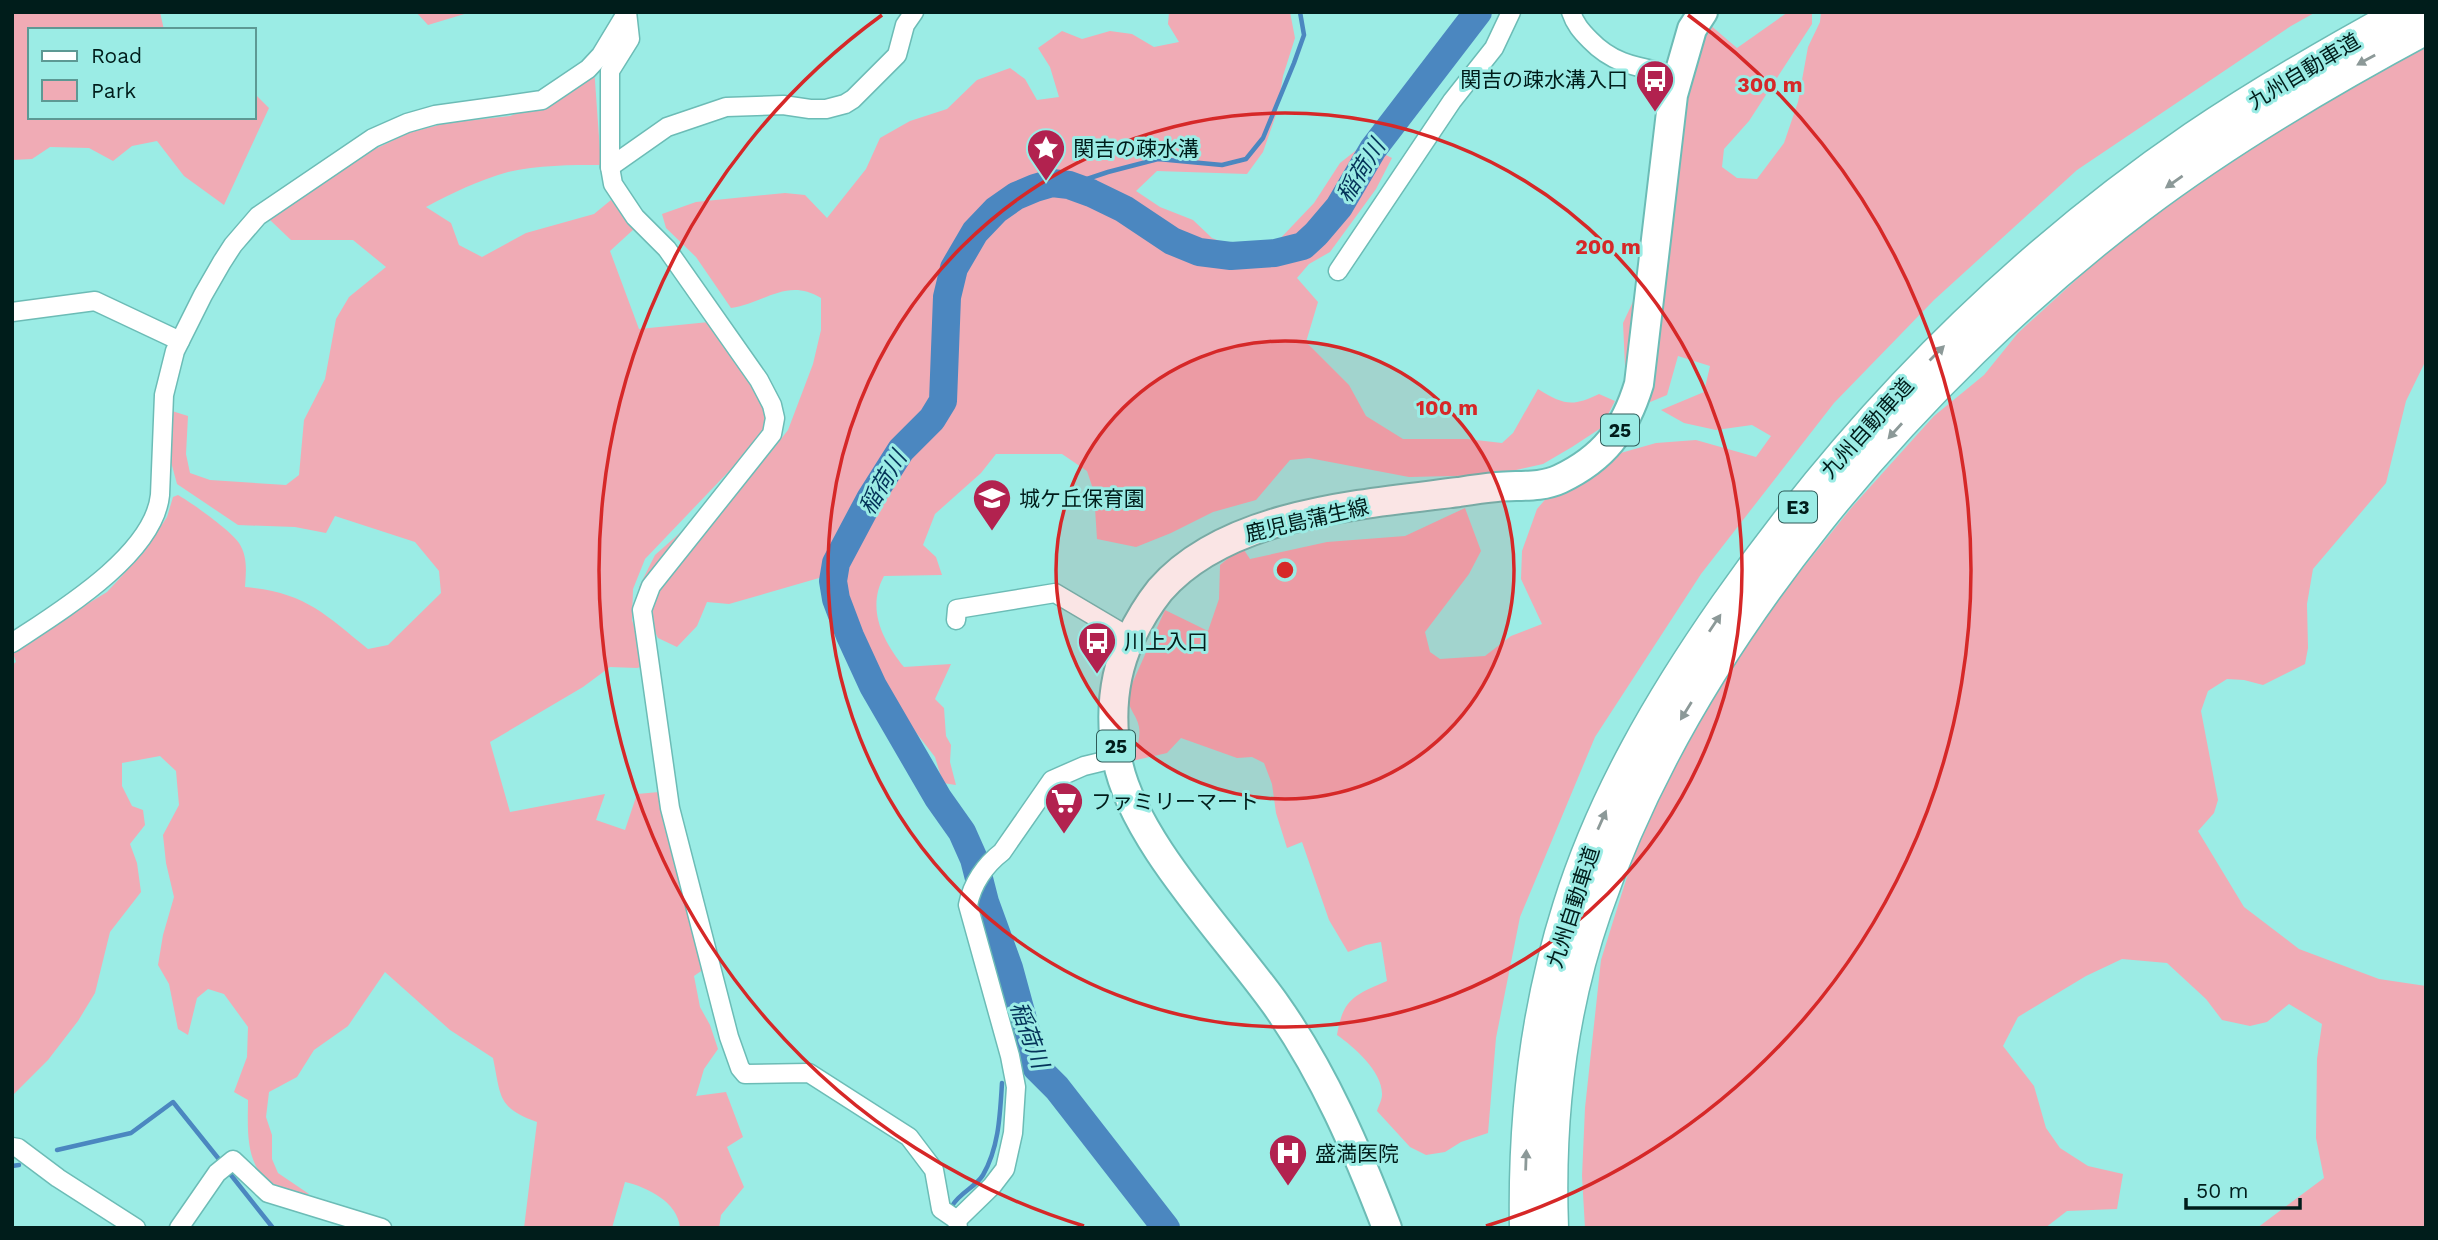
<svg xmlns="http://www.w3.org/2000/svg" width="2438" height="1240" font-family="'Work Sans','Noto Sans JP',sans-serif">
	<rect width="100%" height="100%" fill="#9bece5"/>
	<!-- green -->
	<g fill="#f0abb5">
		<path d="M12 12H160L164 30H30V117H254V93L269 108 224 205 184 176 157 141 132 146 113 161 89 148 50 147 32 159 12 160Z"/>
		<path d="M416 12H471L428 25Z"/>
		<path d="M1169 12H1290L1295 38 1283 76 1277 112 1263 152 1247 174 1157 171 1136 191 1160 207 1193 220 1212 238 1237 248 1275 244 1314 203 1340 163 1364 144 1392 158 1376 189 1330 252 1309 264 1297 278 1318 302 1306 342 1349 385 1366 416 1403 439H1467L1502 443 1513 433 1538 389C1564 405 1572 407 1599 394L1615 401 1601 428 1572 447 1543 464 1494 475 1409 477 1309 458 1290 460 1256 500 1213 512 1171 533 1136 547 1097 539 1094 492 1087 471 1062 454H996L981 473 935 514 923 545 936 557 942 575 884 576C866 609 883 641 904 667L951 664 935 699 944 708 946 736 951 745 950 762 956 785 943 783 935 757 911 726 869 697 840 638 825 592 826 576 729 604 707 602 697 626 677 647 658 638 652 626 637 612 639 587 655 555 771 452 788 430 813 364 821 330V298C787 277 765 303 731 308L696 257 666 228 662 214 696 202 785 193 805 195 827 218 866 169 880 138 910 121 947 109 977 80 1010 68 1025 79 1037 100 1059 97 1050 67 1038 48 1062 31 1082 39 1110 31 1132 34 1154 47 1179 42 1168 24Z"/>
		<path d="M1788 12H1812V24L1749 121 1724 149 1722 167 1737 178 1757 179 1784 143 1798 102 1808 47 1820 22 1821 12H2316L2291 26 2077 170 1934 300 1834 403 1701 574 1595 737 1520 917 1496 1038 1488 1133 1461 1142 1445 1152 1426 1155 1410 1147 1377 1111C1378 1107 1382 1100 1382 1095 1383 1072 1354 1047 1337 1035 1343 998 1355 995 1387 981L1381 942 1366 945 1348 952 1329 920 1302 842 1287 848 1276 813 1272 784 1264 763 1252 757 1237 758 1181 738 1167 753 1132 761C1136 750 1141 739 1139 727 1137 715 1129 711 1127 695L1165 610 1208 631 1219 599 1220 565 1242 547 1250 559 1327 542 1405 536 1465 508 1481 551 1469 574 1425 632 1430 652 1440 659 1485 656 1511 636 1542 624 1521 579 1522 551 1537 509 1556 487 1603 458 1656 443 1696 440 1756 457 1771 436 1752 425 1716 430 1684 423 1661 410 1704 392 1710 366 1678 356 1667 395 1643 405 1629 393 1625 366 1623 323 1638 291 1691 62 1709 24 1737 48Z"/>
		<path d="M2426 44V360L2406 401 2386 483 2313 569 2307 604 2308 648 2305 664 2263 685 2244 680 2227 679 2208 691 2201 711 2218 800 2214 813 2198 831 2244 907 2299 949 2379 979 2426 986V1224L2422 1228H2257L2324 1178 2316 1138 2317 1059 2322 1024 2289 1004 2267 1022 2250 1026 2222 1020 2206 999 2167 963 2122 959 2086 976 2018 1017 2003 1046 2034 1086 2046 1128 2060 1148 2088 1166 2123 1174 2117 1209 2067 1211 2045 1228H1585L1582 1176 1585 1108 1601 960 1636 848 1681 741 1729 660 1852 507 1934 416 1984 375 2018 333 2126 234 2310 109Z"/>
		<path d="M594 67 601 165C571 165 537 165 508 172 479 180 452 193 426 207L451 223 459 245 482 257 526 233 594 214 611 200 634 229 610 251 639 329 709 322C726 347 770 397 765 428 763 434 757 441 753 446L645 559 633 589 632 620 636 632 656 652 660 662 637 668 610 667 583 687 490 742 510 812 605 794 596 820 625 830 637 794 659 792 717 960 694 976 700 1007 710 1025 718 1049 704 1069 696 1096 726 1092 743 1137 727 1147 744 1187 721 1215 719 1228H680C678 1202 647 1187 625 1182L612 1228H524L537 1122C497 1108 501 1096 493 1058L450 1030 385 972 348 1026 314 1050 297 1077 269 1092 266 1117 272 1135V1159L278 1173 309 1194 290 1196C282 1190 270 1184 263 1176 245 1157 248 1124 248 1100L234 1092 247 1057 248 1027 224 994 208 989 197 998 188 1035 178 1029 169 984 158 965 163 935 174 897 166 863 163 835 179 805 176 771 160 756 122 763V786L132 806 143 810 145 825 130 844 137 863 141 892 110 932 95 993 78 1021 48 1060 12 1096V665L16 662 12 650 107 592 144 552 167 517 173 497 178 495C192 503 230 530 239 543 248 557 246 572 245 587 304 592 324 613 368 649L388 645 441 593 439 571 415 542 335 516 326 533 295 527 238 525 177 484 171 462 172 411 188 416 186 454 190 473 210 480 286 485 299 475 304 420 325 379 336 319 349 297 386 267 353 240H291L270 220 298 200 324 174 408 133 446 123 510 116 545 103Z"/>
	</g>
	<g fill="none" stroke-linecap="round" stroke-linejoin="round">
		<!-- stream -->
		<g stroke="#4b87c0" stroke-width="4.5">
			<path d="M1069 185 1108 172 1158 159 1222 165 1246 159 1263 138 1294 63 1304 35 1300 12"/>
			<path d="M1021 1059 1030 1048"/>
			<path d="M57 1150 131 1133 173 1102 222 1163"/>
			<path d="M12 1166 19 1165"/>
			<path d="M227 1170 273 1228"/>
			<path d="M952 1206C960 1192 976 1187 983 1175 999 1147 1000 1115 1002 1083"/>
		</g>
		<!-- river -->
		<path stroke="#4b87c0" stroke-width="28" d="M1166 1228 1057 1088 1036 1067 1009 968 985 902 974 859 962 832 938 798 873 686 850 636 836 599 833 581 836 563 870 499 901 450 932 419 943 401 947 297 954 268 975 232 996 210 1016 196 1035 188 1052 183 1069 185 1091 193 1124 209 1172 241 1199 252 1231 256 1275 253 1303 246 1316 234 1339 207 1373 149 1478 12"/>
		<!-- minor casing -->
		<g stroke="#6cbcb6" stroke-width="21">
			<g id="minor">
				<path d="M627 12 630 39 610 71V167L613 184 635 217 667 249 759 380 772 405 775 418 772 434 651 586 642 610 670 808 729 1037 740 1068 745 1074 809 1073 909 1137 934 1170 941 1209 957 1220 958 1228"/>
				<path d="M1571 12C1575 24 1581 31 1590 40 1616 67 1642 67 1677 75"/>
				<path d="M610 167 667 127 726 107 783 105 810 109H826L845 104 853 99 897 55 905 25 914 12"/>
				<path d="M1338 271 1452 101 1494 48 1511 12"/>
				<path d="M12 312 95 301 180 341"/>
				<path d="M956 620 957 609 1055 593 1131 638"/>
				<path d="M12 643C59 612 154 555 160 495L164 395 175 351 203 295 222 262 233 245 258 216 373 138 407 123 435 115 542 100 588 69 601 55 627 12"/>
				<path d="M12 1147 18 1148 58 1178 136 1228"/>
				<path d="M957 1220 992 1186 1005 1169 1013 1133 1016 1087 1010 1056 968 905C972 884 985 865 1002 852L1052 780 1084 766 1117 758"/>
				<path d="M179 1228 217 1173 233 1160 268 1193 382 1228"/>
			</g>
		</g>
		<!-- primary casing -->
		<g stroke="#6cbcb6" stroke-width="32">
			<path id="primary" d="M1387 1228C1357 1150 1324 1073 1276 1005 1228 937 1131 839 1117 758 1110 718 1113 676 1130 639 1138 622 1148 605 1160 590 1227 513 1363 504 1459 492 1471 490 1484 488 1497 487 1518 485 1541 488 1560 479 1604 458 1625 430 1639 384L1673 95 1692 29 1703 12"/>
		</g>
		<!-- motorway casing -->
		<g stroke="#6cbcb6" stroke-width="35">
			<g id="motorway">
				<path d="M1526 1228C1524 1119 1536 1011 1569 907 1603 798 1661 699 1726 606 1853 424 2010 264 2194 138 2262 92 2333 51 2405 12"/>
				<path d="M1552 1228C1548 1122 1560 1012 1595 911 1688 639 1913 378 2140 206 2230 138 2327 81 2426 28"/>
			</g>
		</g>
		<!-- minor -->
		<use href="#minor" stroke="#fff" stroke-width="18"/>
		<!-- primary -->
		<use href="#primary" stroke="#fff" stroke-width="28"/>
		<!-- motorway -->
		<use href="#motorway" stroke="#fff" stroke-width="32"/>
	</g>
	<!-- one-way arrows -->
	<defs><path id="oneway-solid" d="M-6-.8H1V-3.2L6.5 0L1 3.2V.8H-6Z" transform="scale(1.75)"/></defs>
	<g fill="#8c9998">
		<use href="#oneway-solid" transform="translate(2366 60) rotate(151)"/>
		<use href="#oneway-solid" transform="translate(2174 182) rotate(145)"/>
		<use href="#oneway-solid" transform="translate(1937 353) rotate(-45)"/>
		<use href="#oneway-solid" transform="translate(1895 431) rotate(132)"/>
		<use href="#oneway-solid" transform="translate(1715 623) rotate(-56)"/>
		<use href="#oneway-solid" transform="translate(1686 711) rotate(122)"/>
		<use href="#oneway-solid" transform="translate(1602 820) rotate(-66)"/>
		<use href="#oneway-solid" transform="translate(1526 1160) rotate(-88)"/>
	</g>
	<!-- distance rings -->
	<circle cx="1285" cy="570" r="229" fill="#d62828" fill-opacity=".12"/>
	<g fill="none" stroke="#d62828" stroke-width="3.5">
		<circle cx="1285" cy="570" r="229"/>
		<circle cx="1285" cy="570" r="457"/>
		<path d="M1084 1226A686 686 0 0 1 882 15M1688 15A686 686 0 0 1 1486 1226"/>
	</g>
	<!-- icons -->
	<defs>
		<g id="bus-pin" transform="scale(2.0125)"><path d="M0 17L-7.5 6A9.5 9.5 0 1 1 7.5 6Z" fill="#b2224f" stroke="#9bece5"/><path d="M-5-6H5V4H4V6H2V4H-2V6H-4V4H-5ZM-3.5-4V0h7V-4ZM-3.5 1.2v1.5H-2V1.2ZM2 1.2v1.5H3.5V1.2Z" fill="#fff"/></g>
		<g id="sight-pin" transform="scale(2.0125)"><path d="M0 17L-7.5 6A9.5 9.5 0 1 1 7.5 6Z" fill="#b2224f" stroke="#9bece5"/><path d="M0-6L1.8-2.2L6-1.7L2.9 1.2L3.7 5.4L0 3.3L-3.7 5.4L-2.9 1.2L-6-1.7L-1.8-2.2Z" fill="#fff"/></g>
		<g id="school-pin" transform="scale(2.0125)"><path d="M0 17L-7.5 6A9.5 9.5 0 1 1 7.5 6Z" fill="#b2224f" stroke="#9bece5"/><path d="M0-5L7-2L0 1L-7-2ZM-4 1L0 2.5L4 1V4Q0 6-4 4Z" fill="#fff"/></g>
		<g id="supermarket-pin" transform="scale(2.0125)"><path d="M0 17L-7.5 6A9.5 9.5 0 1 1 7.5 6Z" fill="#b2224f" stroke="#9bece5"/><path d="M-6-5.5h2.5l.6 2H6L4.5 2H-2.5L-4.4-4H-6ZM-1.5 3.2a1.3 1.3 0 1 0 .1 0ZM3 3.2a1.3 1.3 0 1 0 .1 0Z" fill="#fff"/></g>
		<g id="hospital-pin" transform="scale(2.0125)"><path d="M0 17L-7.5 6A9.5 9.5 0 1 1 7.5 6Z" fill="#b2224f" stroke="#9bece5"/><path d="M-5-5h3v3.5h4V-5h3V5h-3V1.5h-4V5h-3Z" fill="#fff"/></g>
	</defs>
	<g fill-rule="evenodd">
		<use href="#bus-pin" x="1655" y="79"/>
		<use href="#sight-pin" x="1046" y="148"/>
		<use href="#school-pin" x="992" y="498"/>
		<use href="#bus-pin" x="1097" y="641"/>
		<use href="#supermarket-pin" x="1064" y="801"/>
		<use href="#hospital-pin" x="1288" y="1153"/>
	</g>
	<g text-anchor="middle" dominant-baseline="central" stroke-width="6" stroke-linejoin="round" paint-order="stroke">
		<!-- shield labels -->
		<g fill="#9bece5" stroke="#2e5b58" stroke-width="2">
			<rect x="1601" y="414.5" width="38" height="31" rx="5"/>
			<rect x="1779" y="491.5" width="38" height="31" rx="5"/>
			<rect x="1097" y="730.5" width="38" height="31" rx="5"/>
		</g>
		<g font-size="19" font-weight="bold" fill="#001d1b">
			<text x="1620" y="430">25</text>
			<text x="1798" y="507">E3</text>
			<text x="1116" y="746">25</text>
		</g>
		<!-- street labels -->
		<g font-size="21" fill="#001d1b" stroke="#9bece5">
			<text transform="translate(2304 71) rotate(-31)">九州自動車道</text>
			<text transform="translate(1867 428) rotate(-48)">九州自動車道</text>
			<text transform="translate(1307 520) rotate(-13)">鹿児島蒲生線</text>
			<text transform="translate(1573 907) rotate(-72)">九州自動車道</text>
		</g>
		<!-- poi labels -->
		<g font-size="21" fill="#001d1b" stroke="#9bece5" text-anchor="start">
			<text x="1628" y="79" text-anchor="end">関吉の疎水溝入口</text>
			<text x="1073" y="148">関吉の疎水溝</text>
			<text x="1019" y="498">城ケ丘保育園</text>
			<text x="1124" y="641">川上入口</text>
			<text x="1091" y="801">ファミリーマート</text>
			<text x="1315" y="1153">盛満医院</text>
		</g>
		<!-- water labels -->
		<g font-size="23" font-style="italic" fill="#043359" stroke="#9bece5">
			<text transform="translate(1361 171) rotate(-58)">稲荷川</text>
			<text transform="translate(883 483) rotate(-59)">稲荷川</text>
			<text transform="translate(1029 1035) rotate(70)">稲荷川</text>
		</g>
	</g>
	<circle cx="1285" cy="570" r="10" fill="#d62828" stroke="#9bece5" stroke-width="3.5"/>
	<g font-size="21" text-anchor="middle" font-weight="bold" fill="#d62828" stroke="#9bece5" stroke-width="6" stroke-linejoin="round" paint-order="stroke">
		<text x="1770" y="92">300 m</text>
		<text x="1608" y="254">200 m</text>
		<text x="1447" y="415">100 m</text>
	</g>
	<!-- border -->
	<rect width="2438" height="1240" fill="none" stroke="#001d1b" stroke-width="28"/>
	<!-- legend -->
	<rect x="28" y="28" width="228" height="91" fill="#9bece5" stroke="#5d9994" stroke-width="2"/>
	<rect x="42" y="51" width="35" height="10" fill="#ffffff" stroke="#5d9994" stroke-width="2"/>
	<text x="91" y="63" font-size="21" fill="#001d1b">Road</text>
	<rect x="42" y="80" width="35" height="21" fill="#f0abb5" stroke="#5d9994" stroke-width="2"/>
	<text x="91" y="98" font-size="21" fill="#001d1b">Park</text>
	<!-- scale -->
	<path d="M2186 1198v10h114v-10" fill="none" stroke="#001d1b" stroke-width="3.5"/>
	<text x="2196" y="1198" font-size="21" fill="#001d1b" stroke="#9bece5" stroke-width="5" paint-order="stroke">50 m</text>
</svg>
